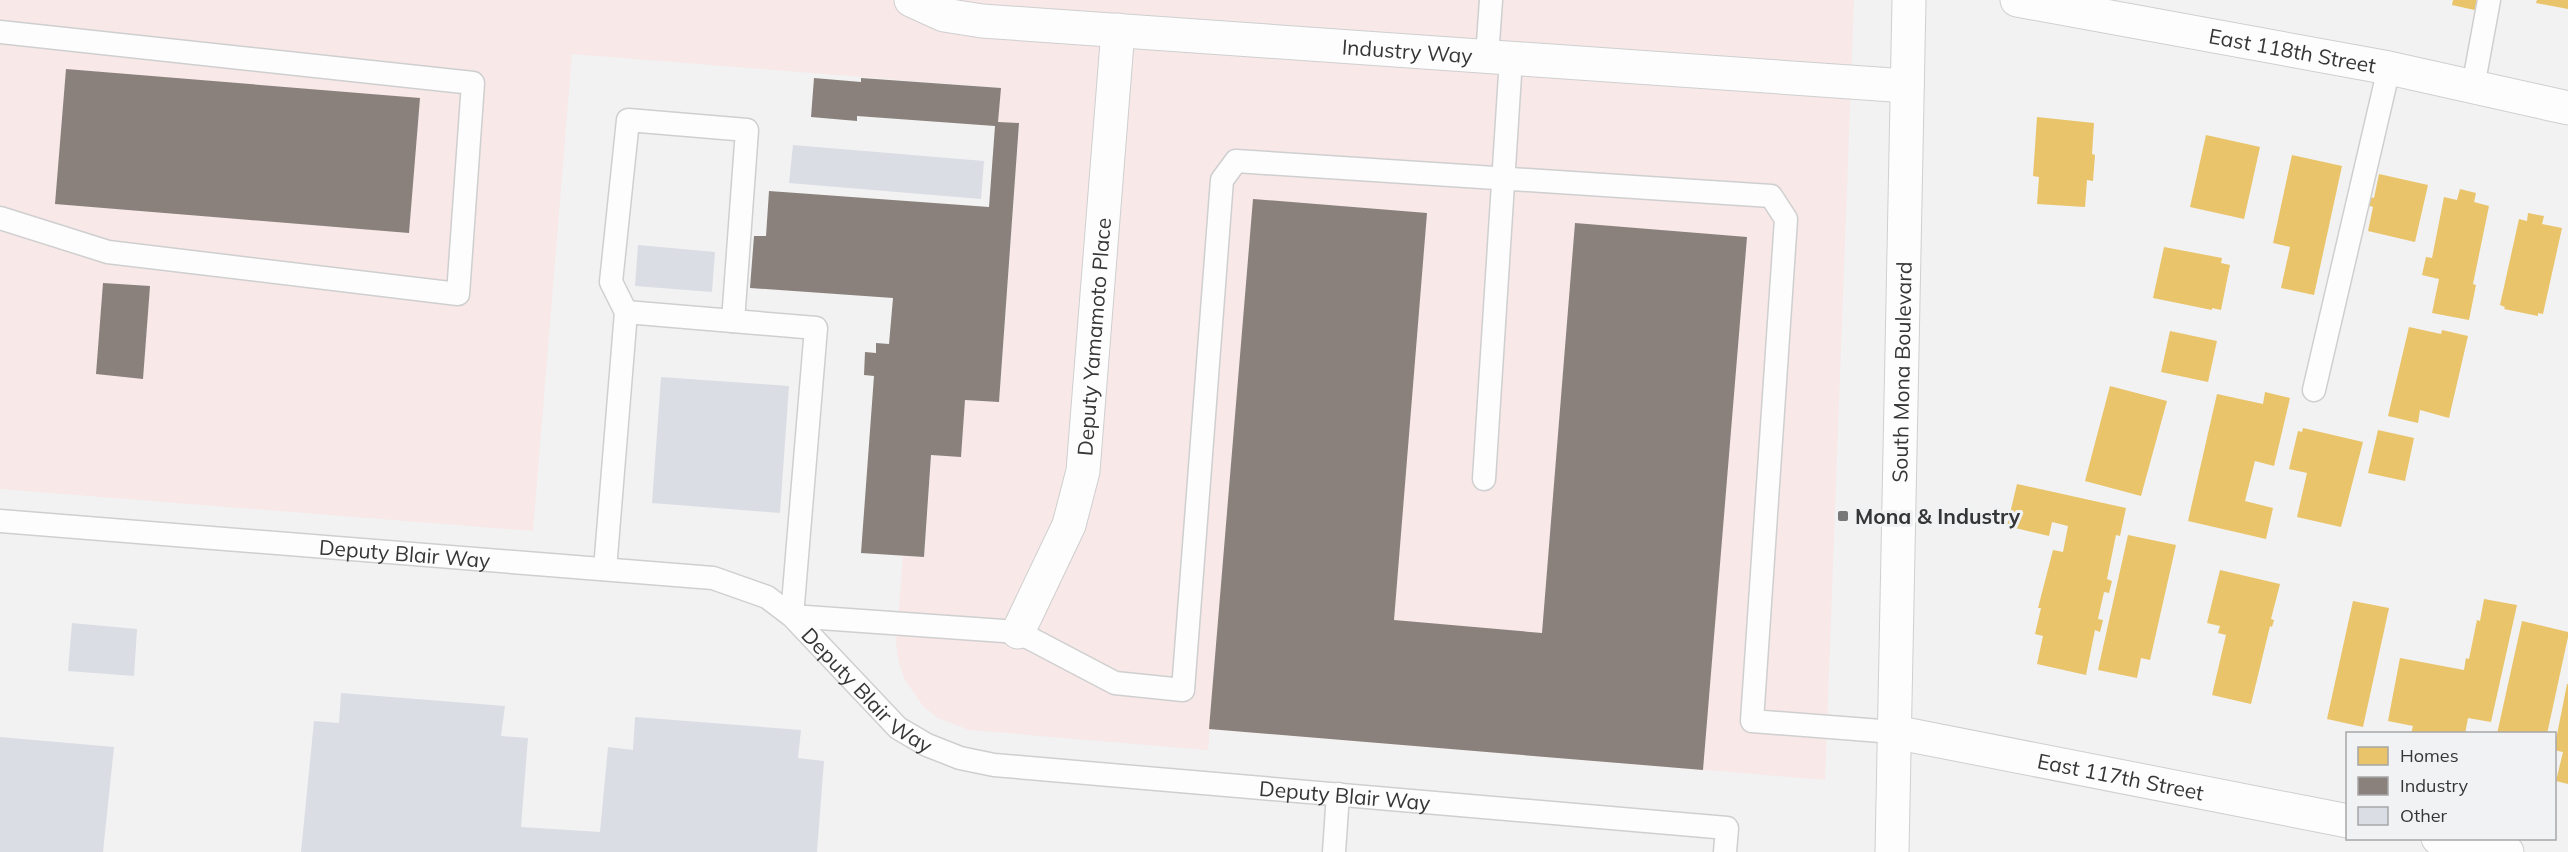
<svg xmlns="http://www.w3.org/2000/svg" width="2568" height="852" font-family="Mulish,sans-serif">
	<rect width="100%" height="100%" fill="#f2f2f2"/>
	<!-- industrial -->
	<path fill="#f8e8e8" d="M0 0H1854L1825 780 1210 729 1208 750 969 730 938 718 923 706 905 680 899 663 896 643 903 556 924 557 931 455 965 400 999 402 1019 124 998 122 1000 88 572 54 533 531 0 489Z"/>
	<!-- homes -->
	<g fill="#e9c46a">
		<path d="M2453 0H2481L2479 11 2452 5Z"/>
		<path d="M2537 0H2568V9L2536 3Z"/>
		<path d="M2037 117 2094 123 2092 154 2095 155 2093 181 2087 180 2085 207 2037 204 2039 177 2033 176Z"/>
		<path d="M2206 135 2260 147 2244 219 2190 207Z"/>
		<path d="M2292 155 2342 166 2314 295 2281 288 2290 247 2273 243Z"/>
		<path d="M2379 174 2428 185 2415 242 2368 231 2373 207 2367 205 2370 197 2374 198Z"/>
		<path d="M2460 189 2476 193 2474 202 2489 206 2473 284 2476 285 2469 320 2432 313 2439 279 2422 275 2426 257 2432 258 2444 197 2457 200Z"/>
		<path d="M2528 213 2544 216 2542 224 2562 228 2543 314 2538 313V316L2504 309 2505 307 2500 305 2519 219 2527 221Z"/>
		<path d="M2164 247 2222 258 2221 263 2230 265 2221 310 2212 308V310L2153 298Z"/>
		<path d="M2409 327 2441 334 2442 330 2468 336 2449 418 2420 410 2418 423 2388 416Z"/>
		<path d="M2170 331 2217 341 2208 382 2161 372Z"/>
		<path d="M2110 386 2167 401 2141 496 2085 481Z"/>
		<path d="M2265 392 2290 398 2274 466 2255 461 2245 501 2273 508 2266 539 2188 521 2217 394 2263 404Z"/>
		<path d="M2303 428 2363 442 2341 527 2297 517 2307 473 2289 469 2298 431 2302 432Z"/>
		<path d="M2378 430 2414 438 2405 481 2368 473Z"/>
		<path d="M2017 484 2126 508 2120 536 2116 535 2107 579 2112 581 2109 593 2104 592 2098 619 2103 620 2100 632 2095 630 2086 675 2037 664 2043 636 2035 634 2041 608H2038L2053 550 2063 552 2068 526 2052 522 2049 536 2007 526Z"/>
		<path d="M2128 535 2176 545 2150 660 2141 658 2137 678 2098 670Z"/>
		<path d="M2220 570 2280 584 2271 619 2274 620 2272 627 2270 626 2251 704 2212 695 2226 635 2218 633 2220 626 2207 623Z"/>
		<path d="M2484 599 2517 605 2491 722 2468 718 2465 734H2411L2413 726 2388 721 2400 658 2464 670 2466 658 2469 659 2477 620 2480 621Z"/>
		<path d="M2353 601 2389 608 2363 727 2327 719Z"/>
		<path d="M2522 621 2568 632V637L2547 734H2497Z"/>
		<path d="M2567 684H2568V784L2556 781 2563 752 2554 750Z"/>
	</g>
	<!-- industry -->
	<g fill="#8a817c">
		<path d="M66 69 420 98 409 233 55 204Z"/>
		<path d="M814 78 861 82V78L1001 88 998 122 1019 123 999 402 965 400 961 457 931 455 924 557 861 553 874 376 864 375 865 352 876 353V343L889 344 893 298 750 288 754 236H766L769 191 989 207 995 126 857 116V121L811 117Z"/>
		<path d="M1253 199 1427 213 1394 620 1542 633 1575 223 1747 237 1703 770 1209 729Z"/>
		<path d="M103 283 150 286 143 379 96 374Z"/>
	</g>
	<!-- building -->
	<g fill="#dbdde5">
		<path d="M793 145 984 161 981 199 789 183Z"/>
		<path d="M638 245 715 252 712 292 635 286Z"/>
		<path d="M661 377 789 386 780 513 652 503Z"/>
		<path d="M72 623 137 629 134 676 68 671Z"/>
		<path d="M341 693 505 706 501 736 528 738 521 827 600 832 608 747 633 750 635 717 801 730 798 758 824 761 817 852H301L314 721 339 723Z"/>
		<path d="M0 737 114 747 103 852H0Z"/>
	</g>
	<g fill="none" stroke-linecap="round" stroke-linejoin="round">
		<!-- service casing -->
		<g stroke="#cfcfcf" stroke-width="25">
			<g id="service">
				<path d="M0 32 473 83 458 294 108 252 0 218"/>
				<path d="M1487 57 1491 0"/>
				<path d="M2473 87 2489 0"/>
				<path d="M626 312 611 282 628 120 747 130 733 321"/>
				<path d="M2314 390 2389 68"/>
				<path d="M1484 479 1511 59"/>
				<path id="s1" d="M0 521 713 578 767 597 792 616 898 728 927 745 960 758 994 765 1727 828 1725 852"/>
				<path d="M605 569 626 312 816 328 792 616 1018 632 1115 683 1183 690 1222 180 1236 161 1771 196 1786 219 1752 721 1894 732"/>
				<path d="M1334 852 1338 794"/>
			</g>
		</g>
		<!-- minor casing -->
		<g stroke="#cfcfcf" stroke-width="35">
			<g id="minor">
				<path id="s2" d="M911 0 944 15 982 21 1907 86"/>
				<path id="s3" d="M2017 0 2389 68 2568 108"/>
				<path id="s4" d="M1018 632 1069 525 1083 471 1118 30"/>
				<path id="s5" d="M1894 732 2348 821"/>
				<path d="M2438 838 2507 852"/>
			</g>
		</g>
		<!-- tertiary casing -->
		<g stroke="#cfcfcf" stroke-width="35">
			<g id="tertiary">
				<path id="s6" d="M1892 852 1909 0"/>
			</g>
		</g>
		<!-- service -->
		<use href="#service" stroke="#fdfdfd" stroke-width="22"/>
		<!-- minor -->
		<use href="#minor" stroke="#fdfdfd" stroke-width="33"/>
		<!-- tertiary -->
		<use href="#tertiary" stroke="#fdfdfd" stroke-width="33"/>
	</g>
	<!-- markers -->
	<rect fill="#787878" stroke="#f1f2f3" stroke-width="2" x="1837" y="510" width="12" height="12" rx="3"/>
	<g text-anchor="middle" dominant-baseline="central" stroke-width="6" stroke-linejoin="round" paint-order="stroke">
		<!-- street labels -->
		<g font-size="21" fill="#363637" stroke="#f1f2f3">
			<text stroke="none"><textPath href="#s2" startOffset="501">Industry Way</textPath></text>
			<text stroke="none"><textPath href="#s3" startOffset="280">East 118th Street</textPath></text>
			<text stroke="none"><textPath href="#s4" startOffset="309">Deputy Yamamoto Place</textPath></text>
			<text stroke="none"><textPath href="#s6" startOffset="480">South Mona Boulevard</textPath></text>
			<text stroke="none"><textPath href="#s1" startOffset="406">Deputy Blair Way</textPath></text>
			<text stroke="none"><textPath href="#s1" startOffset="910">Deputy Blair Way</textPath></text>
			<text stroke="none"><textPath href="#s5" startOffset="231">East 117th Street</textPath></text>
			<text stroke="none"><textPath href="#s1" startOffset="1414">Deputy Blair Way</textPath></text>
		</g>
		<!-- poi labels -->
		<g font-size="21" font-weight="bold" fill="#363637" stroke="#f1f2f3" text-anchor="start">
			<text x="1855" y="516">Mona &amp; Industry</text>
		</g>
	</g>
	<!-- legend -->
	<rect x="2346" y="732" width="210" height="108" fill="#f1f2f3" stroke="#a6a7a8" stroke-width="1.5"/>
	<rect x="2358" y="747" width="30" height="18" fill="#e9c46a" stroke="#a6a7a8" stroke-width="1.5"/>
	<text x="2400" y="762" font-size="18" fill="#363637">Homes</text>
	<rect x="2358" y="777" width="30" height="18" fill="#8a817c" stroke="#a6a7a8" stroke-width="1.5"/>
	<text x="2400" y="792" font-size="18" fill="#363637">Industry</text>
	<rect x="2358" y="807" width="30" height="18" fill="#dbdde5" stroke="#a6a7a8" stroke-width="1.5"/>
	<text x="2400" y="822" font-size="18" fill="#363637">Other</text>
</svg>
